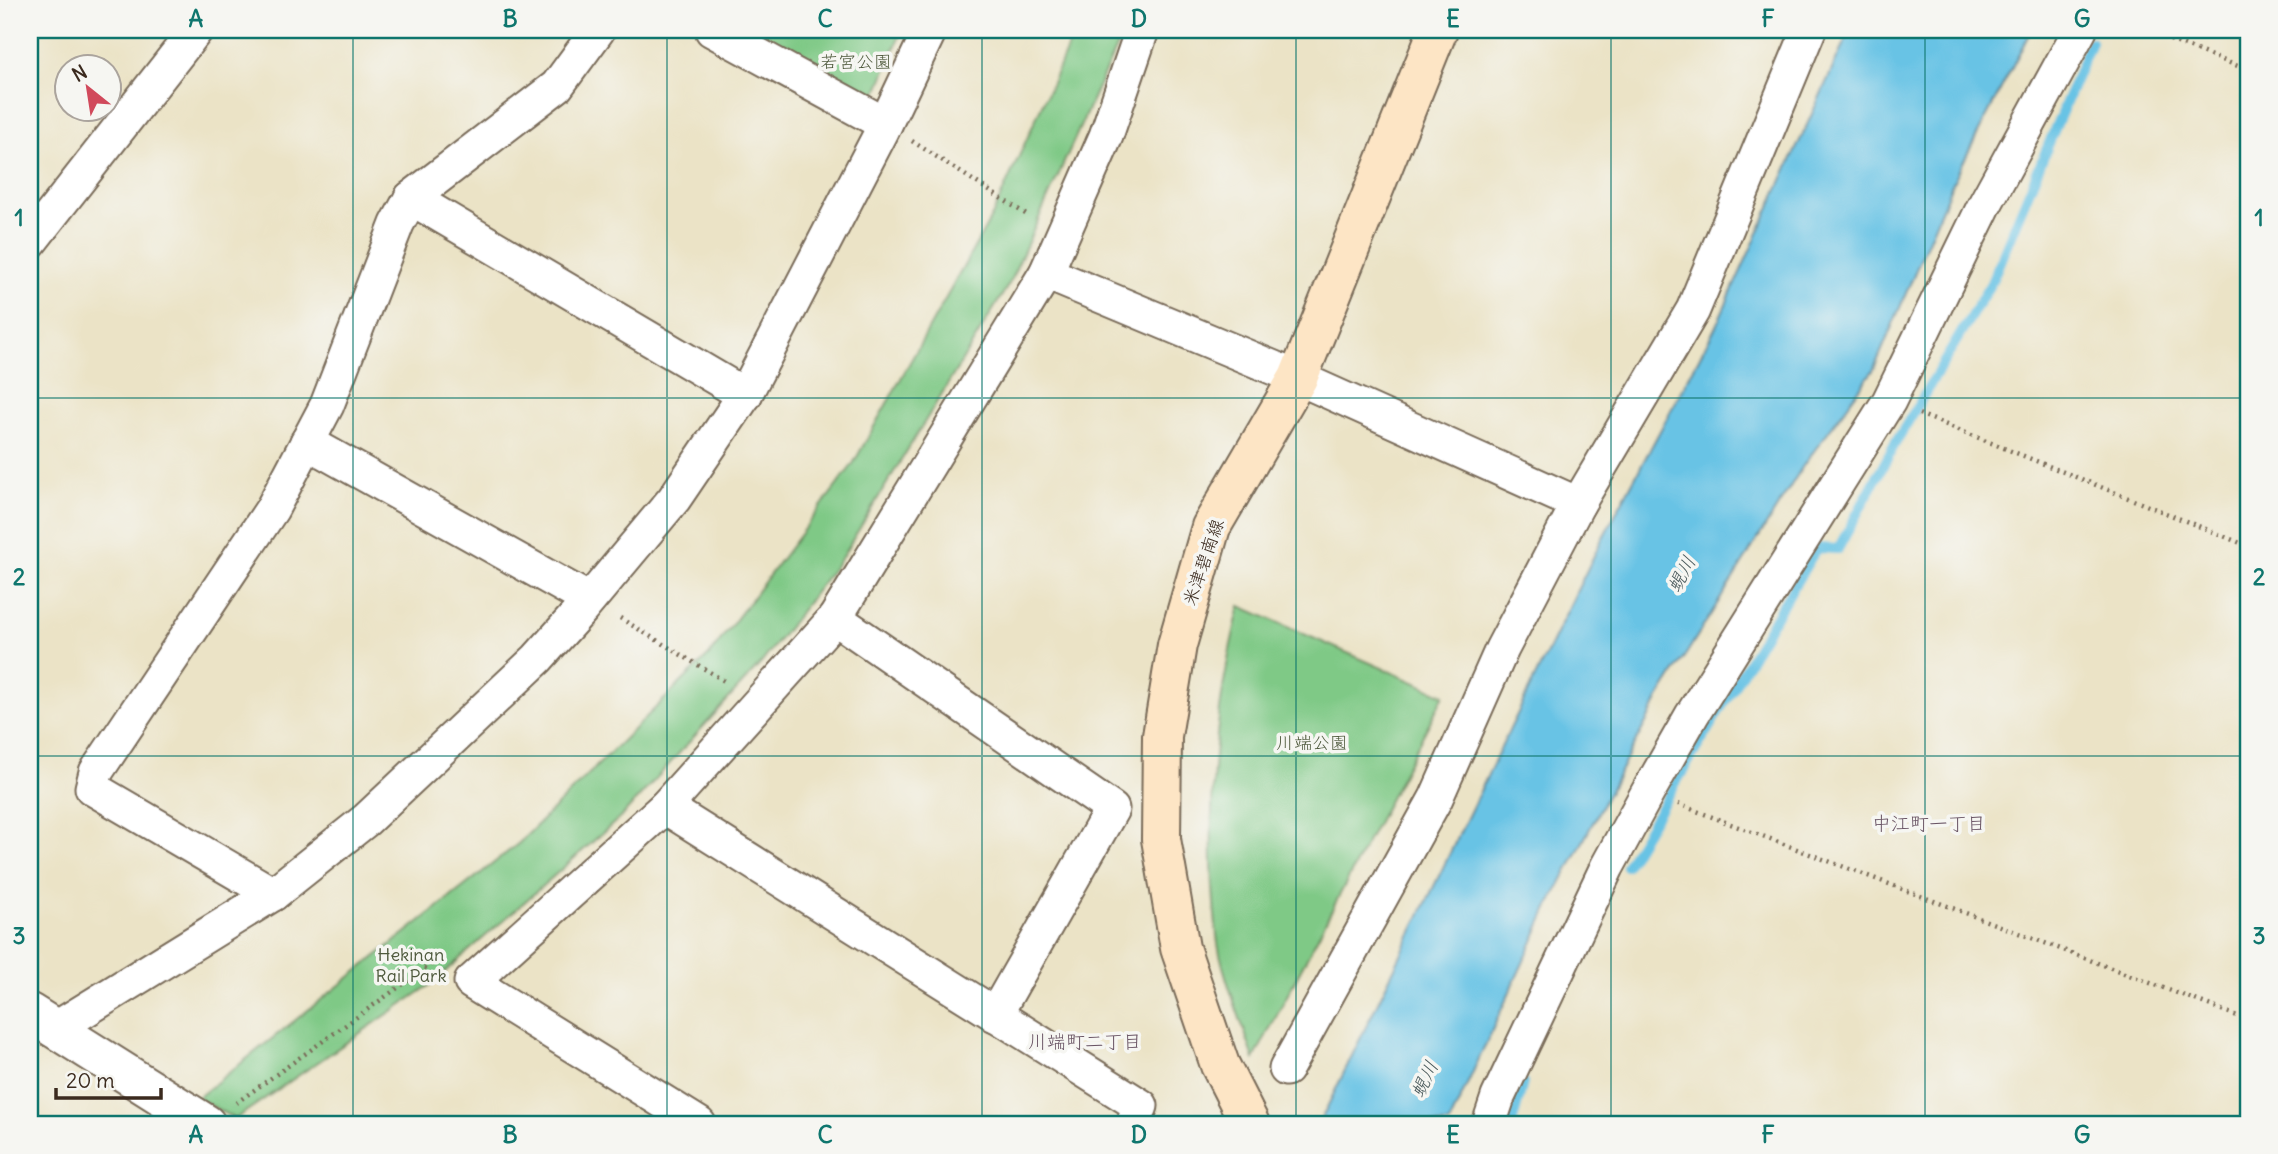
<svg xmlns="http://www.w3.org/2000/svg" width="2278" height="1154" font-family="Delius,'Klee One',sans-serif">
	<rect width="100%" height="100%" fill="#f6f6f2"/>
	<filter id="ink" filterUnits="userSpaceOnUse"><feTurbulence type="fractalNoise" baseFrequency=".0143" numOctaves="2"/><feDisplacementMap in="SourceGraphic" scale="14" xChannelSelector="R" yChannelSelector="G"/><feConvolveMatrix kernelMatrix="1 2 1 2 8 2 1 2 1" color-interpolation-filters="sRGB"/></filter>
	<filter id="wash" filterUnits="userSpaceOnUse"><feTurbulence type="fractalNoise" baseFrequency=".00686" numOctaves="4" result="noise"/><feDisplacementMap in="SourceGraphic" scale="28" xChannelSelector="R" yChannelSelector="G"/><feGaussianBlur stdDeviation="1.57" result="paint"/><feColorMatrix in="noise" values="0 0 0 0 0 0 0 0 0 0 0 0 0 0 0 0 0 1.4 0 .05"/><feComposite in="paint" operator="in"/></filter>
	<g filter="url(#wash)">
		<rect width="100%" height="100%" fill="#ebe3c6"/>
		<!-- green -->
		<g fill="#7fc986" stroke="#5d7a52" stroke-width="2">
			<path d="M749 30H902L871 107Z"/>
			<path d="M1073 30H1124L1009 284 842 557 762 662 622 816 430 985 235 1119 197 1098 519 843 710 654 853 464 993 214 1065 54Z"/>
			<path d="M1240 606 1444 695 1254 1059C1243 1025 1220 969 1217 936 1205 828 1213 711 1240 606Z"/>
		</g>
		<!-- water -->
		<path fill="#67c3e5" stroke="#517682" stroke-width="2" d="M1850 30H2031L1953 182 1874 369 1803 466 1660 696 1551 902 1449 1124H1319L1601 541 1715 328Z"/>
		<g fill="none" stroke-linecap="round" stroke-linejoin="round">
			<!-- stream -->
			<g stroke="#67c3e5" stroke-width="10">
				<path d="M1626 866 1817 548 1838 549 1896 442 1991 283 2091 42"/>
				<path d="M1512 1124 1523 1083"/>
			</g>
		</g>
	</g>
	<g filter="url(#ink)">
		<g fill="none" stroke-linecap="round" stroke-linejoin="round">
			<!-- minor casing -->
			<g stroke="#796b59" stroke-width="37">
				<g id="minor">
					<path d="M712 30 885 124"/>
					<path d="M411 198 745 395"/>
					<path d="M30 242 196 30"/>
					<path d="M1046 273 1298 378 1578 504"/>
					<path d="M307 442 589 600"/>
					<path d="M835 618 1112 809 995 1015"/>
					<path d="M665 807 1141 1106 1133 1124"/>
					<path d="M273 894 92 788 96 772 272 509 327 405 397 224 411 198 557 86 598 30"/>
					<path d="M53 1030 273 894 366 820 537 659 582 609 674 499 746 393 882 131 930 30"/>
					<path d="M1286 1069 1436 798 1502 649 1578 504 1693 310 1809 30"/>
					<path d="M699 1124 471 982 665 807 835 618 1046 273 1106 136 1142 30"/>
					<path d="M1489 1124 1498 1097 1607 867 1648 792 1692 715 1889 401 1984 206 2080 30"/>
				</g>
			</g>
			<!-- tertiary casing -->
			<g stroke="#796b59" stroke-width="42">
				<path id="tertiary" d="M30 1013 206 1124"/>
			</g>
			<!-- secondary casing -->
			<g stroke="#796b59" stroke-width="42">
				<path id="secondary" d="M1250 1124 1220 1065 1180 948 1161 839 1162 736 1177 645 1211 527 1298 378 1438 30"/>
			</g>
			<!-- path -->
			<g stroke="#796b59" stroke-width="4.5" stroke-dasharray="2 5" stroke-linecap="butt">
				<path d="M2144 30 2248 70"/>
				<path d="M912 141 1027 215"/>
				<path d="M1919 414 2248 546"/>
				<path d="M620 618 726 682"/>
				<path d="M1678 804 2248 1020"/>
				<path d="M236 1103 437 960"/>
			</g>
			<!-- minor -->
			<use href="#minor" stroke="#fff" stroke-width="33"/>
			<!-- tertiary -->
			<use href="#tertiary" stroke="#fff" stroke-width="38"/>
			<!-- secondary -->
			<use href="#secondary" stroke="#fde5c5" stroke-width="38"/>
		</g>
	</g>
	<!-- grid -->
	<path fill="none" stroke="#0f766e" stroke-width="2" stroke-opacity="0.55" d="M353 30V1124M667 30V1124M982 30V1124M1296 30V1124M1611 30V1124M1925 30V1124M30 398H2248M30 756H2248"/>
	<g text-anchor="middle" dominant-baseline="central" stroke-width="7" stroke-linejoin="round" paint-order="stroke">
		<!-- park labels -->
		<g font-size="18" fill="#4f5a3d" stroke="#f6f6f2">
			<text x="856" y="61">若宮公園</text>
			<text x="1312" y="742">川端公園</text>
			<text x="411" y="954">Hekinan<tspan x="411" dy="21">Rail Park</tspan></text>
		</g>
		<!-- street labels -->
		<g font-size="18" fill="#3b2a1e" stroke="#f6f6f2">
			<text transform="translate(1203 562) rotate(-71)">米津碧南線</text>
		</g>
		<!-- water labels -->
		<g font-size="19" font-style="italic" fill="#48585a" stroke="#f6f6f2">
			<text transform="translate(1681 574) rotate(-62)">蜆川</text>
			<text transform="translate(1424 1079) rotate(-64)">蜆川</text>
		</g>
		<!-- neighbourhood labels -->
		<g font-size="19" fill="#6a5565" stroke="#f6f6f2">
			<text x="1929" y="823">中江町一丁目</text>
			<text x="1085" y="1041">川端町二丁目</text>
		</g>
	</g>
	<!-- margin -->
	<rect width="2278" height="1154" fill="none" stroke="#f6f6f2" stroke-width="77"/>
	<!-- north arrow -->
	<g transform="translate(88 88) rotate(330)"><circle r="33" fill="#f6f6f2" stroke="#aba49d" stroke-width="2"/>
	<path d="M0-5L12 26L0 18L-12 26Z" fill="#d1495b"/>
	<text y="-10" font-size="19" font-weight="bold" text-anchor="middle" fill="#3b2a1e">N</text>
	</g>
	<!-- scale -->
	<path d="M56 1088v10h105v-10" fill="none" stroke="#3b2a1e" stroke-width="3.5"/>
	<text x="66" y="1088" font-size="21" fill="#3b2a1e" stroke="#f6f6f2" stroke-width="5" paint-order="stroke">20 m</text>
	<rect x="38" y="38" width="2202" height="1078" fill="none" stroke="#0f766e" stroke-width="2.5"/>
	<g font-size="23" text-anchor="middle" font-weight="bold" fill="#0f766e">
		<text x="196" y="27">A</text>
		<text x="510" y="27">B</text>
		<text x="825" y="27">C</text>
		<text x="1139" y="27">D</text>
		<text x="1453" y="27">E</text>
		<text x="1768" y="27">F</text>
		<text x="2082" y="27">G</text>
		<text x="19" y="226">1</text>
		<text x="2259" y="226">1</text>
		<text x="19" y="585">2</text>
		<text x="2259" y="585">2</text>
		<text x="19" y="944">3</text>
		<text x="2259" y="944">3</text>
		<text x="196" y="1143">A</text>
		<text x="510" y="1143">B</text>
		<text x="825" y="1143">C</text>
		<text x="1139" y="1143">D</text>
		<text x="1453" y="1143">E</text>
		<text x="1768" y="1143">F</text>
		<text x="2082" y="1143">G</text>
	</g>
</svg>
